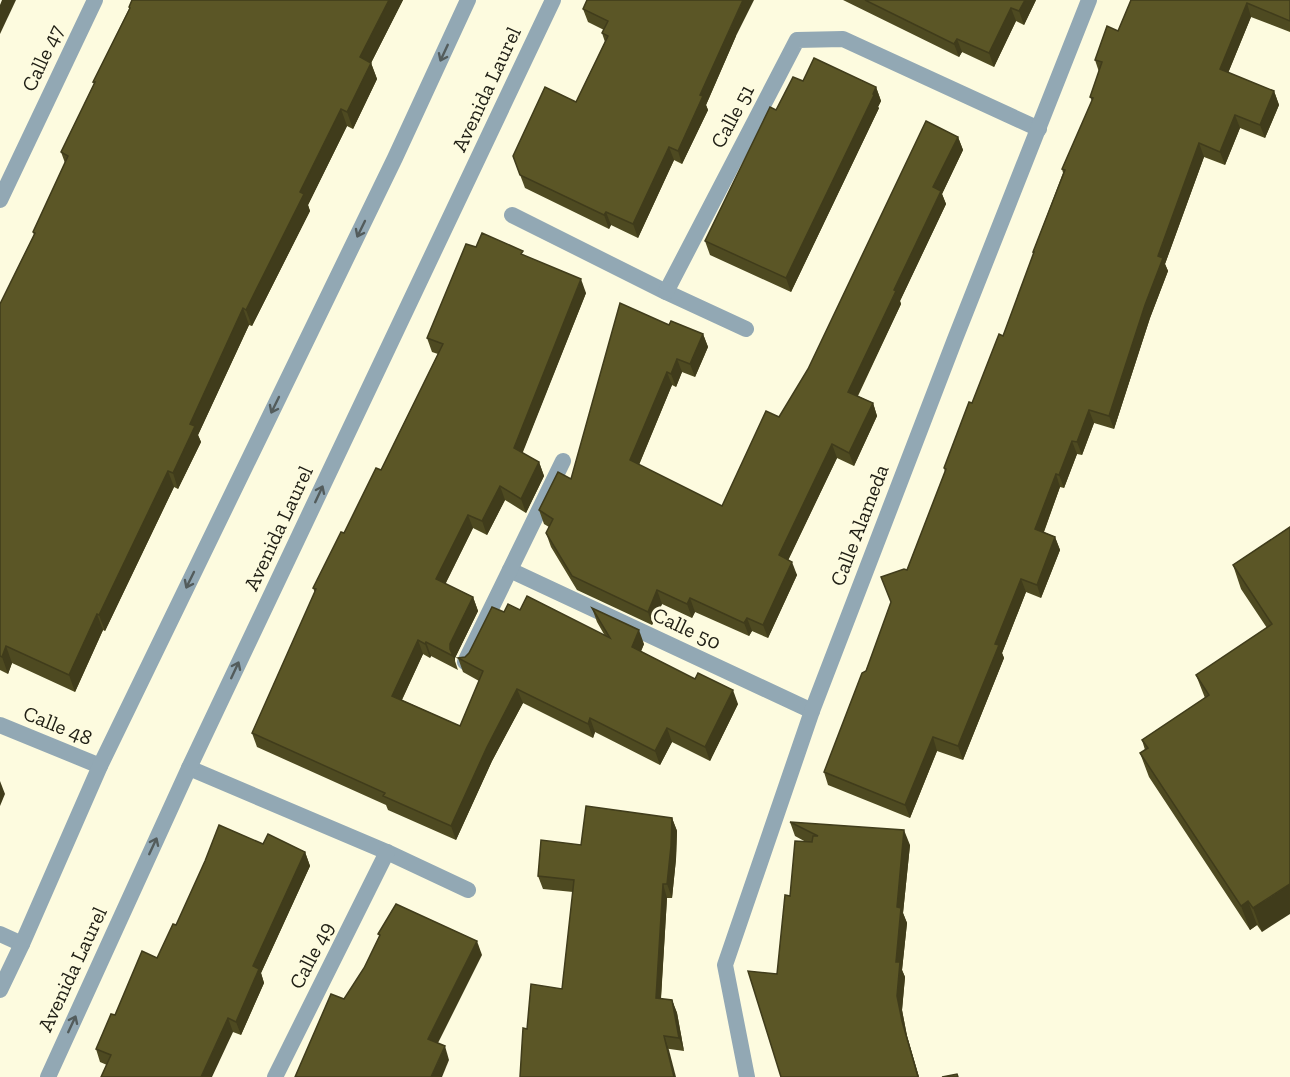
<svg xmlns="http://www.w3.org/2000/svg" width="1290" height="1077" font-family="'Zilla Slab',serif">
	<rect width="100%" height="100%" fill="#fdfbdf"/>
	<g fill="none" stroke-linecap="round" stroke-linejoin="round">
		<!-- minor -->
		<g stroke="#92a8b4" stroke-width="16">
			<path d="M0 200 95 0"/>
			<path d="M512 215 666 292 746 329"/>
			<path d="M666 292 797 40 843 39 1039 129"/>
			<path d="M510 570 812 711"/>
			<path d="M465 662 563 461"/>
			<path d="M0 725 100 766"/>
			<path d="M189 768 387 852 468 890"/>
			<path d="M0 934 22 944"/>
			<path d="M275 1077 387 852"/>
			<path d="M747 1077 725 965 812 711 955 339 1089 0"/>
		</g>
		<!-- tertiary -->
		<g stroke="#92a8b4" stroke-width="16">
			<path d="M0 990 22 944 100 766 395 158 468 0"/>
			<path d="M48 1077 189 768 553 0"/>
		</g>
	</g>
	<!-- wall -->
	<g fill="#4e4a21">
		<path d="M132 0H403L371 63 377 79 353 129 347 126 308 205 310 211 252 326 249 325 198 435 201 442 178 489 174 487 105 631 103 630 75 692 12 663 8 674 0 670V304L34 235 33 232 65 163 61 152 94 84 93 82 129 9V7Z"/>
		<path d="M843 0H1036L1024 25 1016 21 994 67 962 52 959 57Z"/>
		<path d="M1131 0H1290V32L1251 17 1228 73 1274 91 1279 105 1265 138 1240 128 1225 165 1204 157 1165 264 1168 271 1150 318 1114 429 1094 423 1082 455 1077 454 1064 488 1060 487 1044 532 1055 537 1060 550 1041 598 1026 592 1002 653 1004 658 963 760 937 751 910 818 828 785 824 772 907 570 945 472 944 468 1003 336 1034 254 1033 252 1063 173 1062 169 1092 101 1090 97 1099 72 1095 60 1118 31Z"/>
		<path d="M583 9 736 36 706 105 708 110 682 164 674 160 638 238 611 225 609 229 525 188 513 156 576 102 605 42 602 33 604 30 588 22Z"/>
		<path d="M803 81 876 87 881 101 878 107 879 108 791 292 710 255 705 241 776 110Z"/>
		<path d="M958 137 963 150 942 194 946 204 900 301 901 304 858 396 873 403 877 416 854 466 837 458 788 560 797 575 768 638 752 631 749 636 695 612 692 618 662 604 652 625 577 590 551 547 546 533 549 527 544 524 539 510 571 479 669 325 703 334 708 347 695 377 682 372 676 387 672 385 639 465 722 506Z"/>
		<path d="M476 247 525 256 586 293 522 453 539 462 544 476 526 513 505 500 487 535 473 528 445 584 473 597 478 611 455 658V661L458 670 431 656 430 658 423 654 402 700 460 726 479 681 463 672 458 658 465 657 504 612 520 610 605 636 597 622 592 608 644 644 641 651 738 704 710 761 672 742 660 765 595 732 593 738 523 703 492 761 456 840 388 810 386 805 257 747 252 733 315 593 313 588 344 533 381 470 438 354 432 352 427 338Z"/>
		<path d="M1290 527 1262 932 1257 925 1250 930 1149 777 1140 753 1145 750 1142 740 1205 698 1196 675 1267 628 1241 589 1233 565Z"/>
		<path d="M672 818 677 831 676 859 672 898H667L661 999 672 1000 677 1013 684 1051 527 1029 562 989 573 892 543 889 538 876 581 845Z"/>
		<path d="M790 822 910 845 903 913 907 923 902 970 905 977 902 1010 907 1036 919 1077H781L777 974 790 896 806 842 795 836Z"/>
		<path d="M263 844 305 852 310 866 261 973 264 983 241 1035 233 1032 107 1065 100 1062 96 1049 115 1015 157 958 176 925Z"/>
	</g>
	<!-- shaded-wall -->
	<g fill="#403c1b">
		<path d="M2 0H16L0 34V5Z"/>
		<path d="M389 0H403L371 63 377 79 353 129 347 112 360 57Z"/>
		<path d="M743 0H754L736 36 706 105 708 110 682 164 678 151 700 95Z"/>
		<path d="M1025 0H1036L1024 25 1019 11Z"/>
		<path d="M1247 3 1251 17 1224 83 1220 69Z"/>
		<path d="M1011 8 1016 21 994 67 989 53Z"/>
		<path d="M957 39 962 52 959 57 954 44Z"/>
		<path d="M876 87 881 101 878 107 879 108 791 292 786 278Z"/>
		<path d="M1274 91 1279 105 1265 138 1260 125Z"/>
		<path d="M341 109 347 126 308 205 310 211 252 326 246 310 300 192Z"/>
		<path d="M1235 115 1240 128 1225 165 1220 152Z"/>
		<path d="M958 137 963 150 942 194 946 204 900 301 901 304 853 405 848 392 894 290 933 187Z"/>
		<path d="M1199 143 1204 157 1165 264 1168 271 1150 318 1114 429 1109 416 1158 256Z"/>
		<path d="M669 147 674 160 638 238 633 224Z"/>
		<path d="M606 212 611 225 609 229 604 215Z"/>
		<path d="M581 279 586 293 519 462 514 448Z"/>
		<path d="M243 308 249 325 198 435 201 442 178 489 173 473 190 424Z"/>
		<path d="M703 334 708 347 695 377 690 364Z"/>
		<path d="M677 359 682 372 676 387 671 374Z"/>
		<path d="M667 372 672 385 635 474 630 460Z"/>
		<path d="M873 403 877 416 854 466 849 453Z"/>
		<path d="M1089 410 1094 423 1082 455 1077 442Z"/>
		<path d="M1072 441 1077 454 1064 488 1059 475Z"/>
		<path d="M832 444 837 458 784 569 779 555Z"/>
		<path d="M539 462 544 476 526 513 521 499Z"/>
		<path d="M168 471 174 487 105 631 99 615Z"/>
		<path d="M1056 474 1060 487 1040 542 1035 529Z"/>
		<path d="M500 486 505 500 487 535 482 521Z"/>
		<path d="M468 515 473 528 441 593 436 579Z"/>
		<path d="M1055 537 1060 550 1041 598 1037 585Z"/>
		<path d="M792 562 797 575 768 638 763 625Z"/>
		<path d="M1021 579 1026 592 1002 653 1004 658 963 760 958 746 995 644Z"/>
		<path d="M657 590 662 604 652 625 648 612Z"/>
		<path d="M473 597 478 611 455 658V661L450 649V644Z"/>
		<path d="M690 598 695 612 692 618 687 604Z"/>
		<path d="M97 614 103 630 75 692 69 675Z"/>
		<path d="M747 618 752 631 749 636 744 623Z"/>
		<path d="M639 630 644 644 637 661 632 647Z"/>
		<path d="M418 640 423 654 397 710 392 696Z"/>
		<path d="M426 642 431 656 430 658 425 644Z"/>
		<path d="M6 646 12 663 8 674 2 657Z"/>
		<path d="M517 689 523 703 492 761 456 840 451 826 487 747Z"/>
		<path d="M733 690 738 704 710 761 705 747Z"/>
		<path d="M590 718 595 732 593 738 588 724Z"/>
		<path d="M667 728 672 742 660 765 655 751Z"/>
		<path d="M933 737 937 751 910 818 905 805Z"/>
		<path d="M0 781 5 794 0 806Z"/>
		<path d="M672 818 677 831 676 859 672 898 667 884Z"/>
		<path d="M904 830 910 845 903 913 907 923 902 970 905 977 902 1010 907 1036 919 1077H918L902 1021 897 996V907Z"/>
		<path d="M305 852 310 866 261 973 264 983 241 1035 236 1022 253 966Z"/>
		<path d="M663 884 667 898 660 1012 656 998Z"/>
		<path d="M1290 884V914L1262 932 1253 908Z"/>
		<path d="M1248 901 1257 925 1250 930 1241 906Z"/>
		<path d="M477 941 482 955 433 1053 428 1039Z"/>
		<path d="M672 1000 677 1013 684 1051 679 1038Z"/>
		<path d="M228 1018 233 1032 212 1077H201Z"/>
		<path d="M664 1036 669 1050 676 1077H674Z"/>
		<path d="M445 1046 449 1060 442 1077H431Z"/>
	</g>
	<!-- building -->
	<g fill="#5b5626" stroke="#403c1b" stroke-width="1.5">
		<path d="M132 0H389L360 57 371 63 347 112 341 109 300 192 304 194 246 310 243 308 190 424 195 426 173 473 168 471 99 615 97 614 69 675 6 646 2 657 0 656V304L35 233 33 232 68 156 61 152 95 82H93L130 8 129 7Z"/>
		<path d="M587 0H743L700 95 703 96 678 151 669 147 633 224 606 212 604 215 520 175 513 156 545 87 576 102 608 36 602 33 608 21 583 9Z"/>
		<path d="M865 0H1025L1019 11 1011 8 989 53 957 39 954 44Z"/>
		<path d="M1131 0H1290V21L1247 3 1220 69 1274 91 1260 125 1235 115 1220 152 1199 143 1158 256 1163 258 1145 305 1109 416 1089 410 1077 442 1072 441 1059 475 1056 474 1035 529 1055 537 1037 585 1021 579 995 644 999 645 958 746 933 737 905 805 824 772 862 673 866 671 891 602 881 577 904 569 907 570 946 469 944 468 969 402 972 403 999 334 1003 336 1034 252H1033L1065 170 1062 169 1093 98 1090 97 1102 62 1095 60 1107 26 1118 31Z"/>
		<path d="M814 58 876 87 873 94 874 95 786 278 705 241 770 107 776 110 793 77 803 81Z"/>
		<path d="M926 121 958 137 933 187 941 191 894 290 896 291 848 392 873 403 849 453 832 444 779 555 792 562 763 625 747 618 744 623 690 598 687 604 657 590 648 612 572 576 546 533 553 519 539 510 558 472 571 479 620 303 669 325 671 321 703 334 690 364 677 359 671 374 667 372 630 460 722 506 766 411 779 417 808 369Z"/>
		<path d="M482 233 523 251 521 254 581 279 514 448 539 462 521 499 500 486 482 521 468 515 436 579 473 597 450 644V649L453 656 426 642 425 644 418 640 392 696 460 726 483 671 458 658 465 657 469 653 492 607 504 612 508 604 520 610 527 596 610 638 592 608 639 630 632 647 695 679 698 673 733 690 705 747 667 728 655 751 590 718 588 724 517 689 487 747 451 826 383 796 385 793 252 733 316 589 313 588 341 532 344 533 376 468 381 470 443 344 427 338 466 244 476 247Z"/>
		<path d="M1290 527V884L1253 908 1248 901 1241 906 1140 753 1148 748 1142 740 1209 695 1196 675 1272 624 1233 565Z"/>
		<path d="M586 806 672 818 671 846 667 884H663L656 998 672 1000 679 1038 664 1036 674 1077H520L523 1028 527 1029 531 984 562 989 574 880 538 876 541 840 581 845Z"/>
		<path d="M790 822 904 830 897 907 901 908 896 962H900L897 996 902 1021 918 1077H781L748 971 777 974 785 895 790 896 795 841 812 842 813 836H818Z"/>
		<path d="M219 825 263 844 268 834 305 852 253 966 259 969 236 1022 228 1018 201 1077H101L111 1055 96 1049 111 1014 115 1015 142 951 157 958 173 924 176 925 205 861Z"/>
		<path d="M396 904 477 941 428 1039 445 1046 431 1077H295L331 994 344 999 364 968 380 935 378 934Z"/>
		<path d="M957 1074 958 1077H942Z"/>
	</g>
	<!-- one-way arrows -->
	<defs><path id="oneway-shaft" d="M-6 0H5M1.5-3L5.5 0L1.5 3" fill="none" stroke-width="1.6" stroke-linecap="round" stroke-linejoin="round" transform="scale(1.5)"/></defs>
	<g stroke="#535c5c">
		<use href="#oneway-shaft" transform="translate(444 53) rotate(115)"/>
		<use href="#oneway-shaft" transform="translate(361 229) rotate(116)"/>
		<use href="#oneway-shaft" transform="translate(275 405) rotate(116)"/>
		<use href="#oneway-shaft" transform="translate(319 494) rotate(-65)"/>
		<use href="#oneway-shaft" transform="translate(190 580) rotate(116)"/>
		<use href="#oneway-shaft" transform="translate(235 670) rotate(-65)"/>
		<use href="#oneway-shaft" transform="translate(153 846) rotate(-65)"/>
		<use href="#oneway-shaft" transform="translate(72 1024) rotate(-65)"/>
	</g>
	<g text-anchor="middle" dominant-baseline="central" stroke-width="6" stroke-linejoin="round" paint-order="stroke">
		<!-- street labels -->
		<g font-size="21" fill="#1f1e14" stroke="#fdfbdf">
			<text transform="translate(42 58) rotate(-65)">Calle 47</text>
			<text transform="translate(486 89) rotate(-65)">Avenida Laurel</text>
			<text transform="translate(732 116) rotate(-62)">Calle 51</text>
			<text transform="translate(859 525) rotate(-69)">Calle Alameda</text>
			<text transform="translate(278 528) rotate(-65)">Avenida Laurel</text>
			<text transform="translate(687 628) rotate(25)">Calle 50</text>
			<text transform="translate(58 725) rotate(22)">Calle 48</text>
			<text transform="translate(311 955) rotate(-63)">Calle 49</text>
			<text transform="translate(72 969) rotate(-65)">Avenida Laurel</text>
		</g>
	</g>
</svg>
